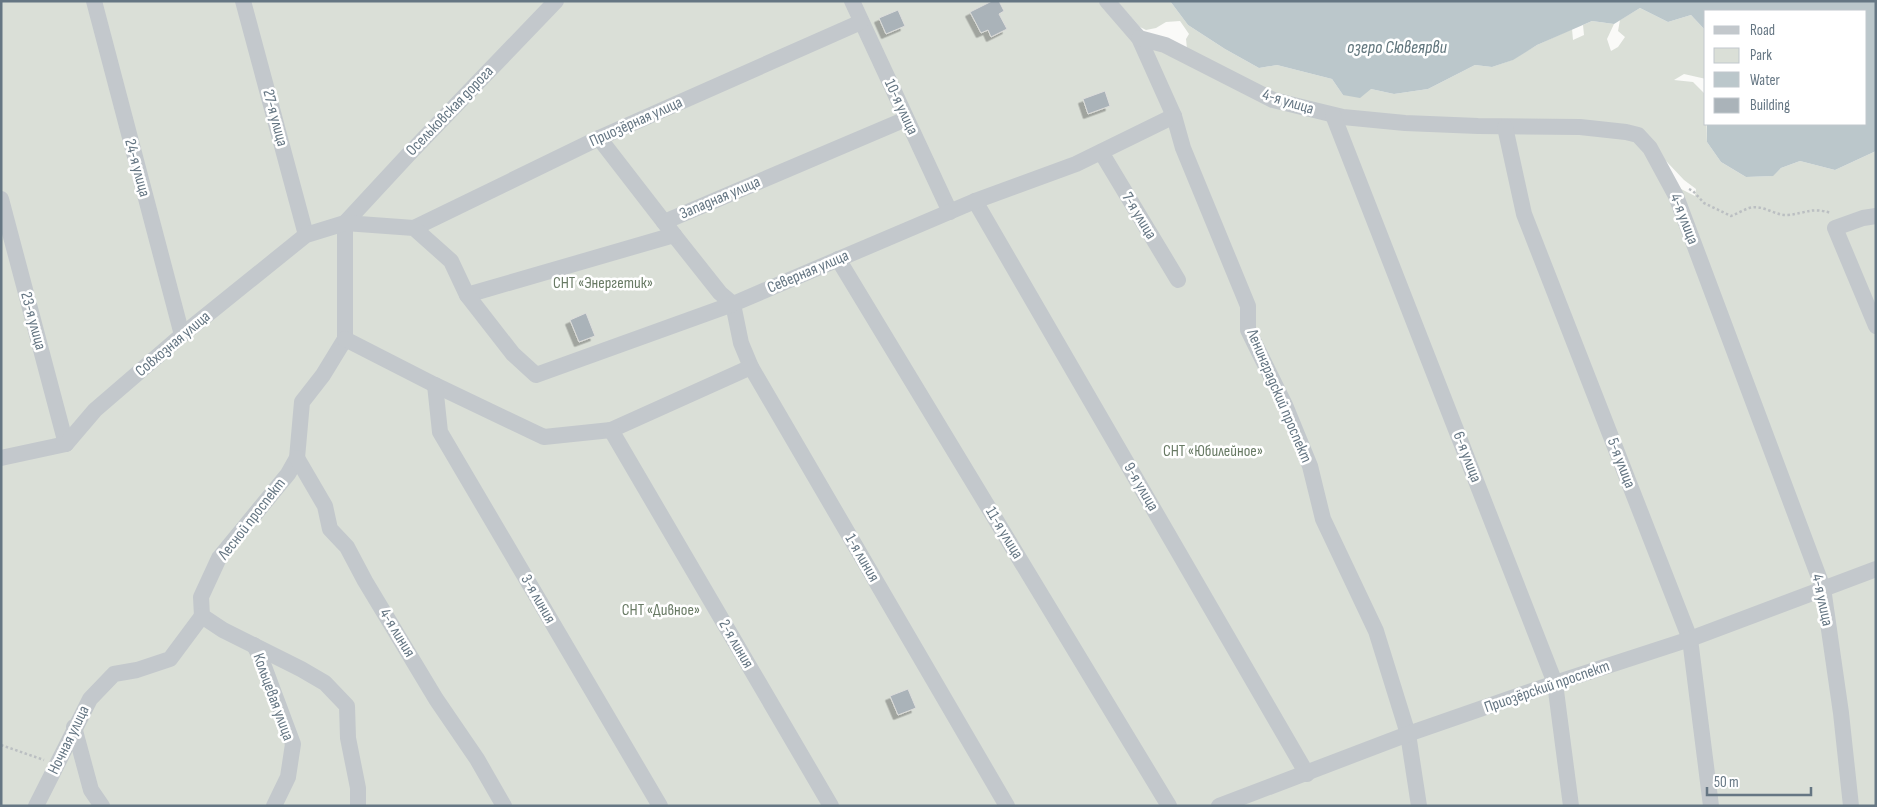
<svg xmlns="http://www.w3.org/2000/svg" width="1877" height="807" font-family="'Sofia Sans Condensed',sans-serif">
	<defs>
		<filter id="shadow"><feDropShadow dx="-4.5" dy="4.5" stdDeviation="0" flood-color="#0004"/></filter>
	</defs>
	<rect width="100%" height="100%" fill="#fafaf8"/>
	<!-- green -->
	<path fill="#dadfd7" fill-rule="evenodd" d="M1 1H1105L1139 38 1187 49 1186 39 1189 34 1180 21 1166 22 1156 28 1146 30 1140 27 1117 1H1170L1188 25 1225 49 1259 68 1277 65 1332 79 1343 95 1371 89 1394 94 1428 89 1475 65 1492 67 1512 60 1537 45 1572 29 1573 40 1584 35 1583 25 1592 21 1614 24 1607 39 1611 51 1618 47 1625 37 1618 31 1620 20 1640 8 1668 22 1691 15 1706 31V79L1684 74 1674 80 1693 82 1706 95 1707 142 1721 162 1746 177 1772 176 1781 168 1800 161 1835 170 1876 151V806H1012L748 373 1009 806H1ZM1624 127 1667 162 1684 180 1696 189 1695 196 1677 187 1626 132Z"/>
	<!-- water -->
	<path fill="#bbc7cb" d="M1170 1H1876V151L1835 170 1800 161 1781 168 1773 176 1746 177 1721 162 1707 142V124H1866V11H1706V31L1691 15 1668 22 1640 8 1614 24 1592 21 1537 45 1513 60 1492 67 1475 65 1428 89 1394 94 1371 89 1360 98 1343 95 1332 79 1277 65 1259 68 1225 49 1188 25Z"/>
	<!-- building -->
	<g fill="#aab3b9" stroke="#dcdcda" filter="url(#shadow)">
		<path d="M992 1H999L1004 11 999 14 1007 29 991 37 988 30 981 33 970 12Z"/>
		<path d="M898 10 905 26 886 34 879 18Z"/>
		<path d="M1105 91 1110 106 1088 114 1083 99Z"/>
		<path d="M586 313 595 336 579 342 570 320Z"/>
		<path d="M908 689 916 708 898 715 890 696Z"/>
	</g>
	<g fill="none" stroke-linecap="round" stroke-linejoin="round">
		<!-- path -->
		<g stroke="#bbbfc2" stroke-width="2.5" stroke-dasharray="2.5 2.5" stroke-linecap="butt">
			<path d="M1689 189 1693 191 1704 203 1731 216C1737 214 1743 210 1749 208 1763 204 1775 216 1788 215 1807 213 1811 207 1831 213"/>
			<path d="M1 745 44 760"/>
		</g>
		<!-- minor -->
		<g stroke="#c3c8cc" stroke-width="16">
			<path d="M94 1 182 335"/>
			<path d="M243 1 306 235"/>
			<path d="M852 1 950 212"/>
			<path d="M1107 1 1139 38 1174 116 1183 148 1248 306V330L1285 405 1310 466 1323 519 1376 631 1408 734 1419 806"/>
			<path d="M1139 38 1165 45 1273 100 1343 117 1405 123 1478 126 1580 127 1626 132 1638 135 1650 148 1676 196 1823 588 1841 713 1851 806"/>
			<path d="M1333 115 1555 683 1571 806"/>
			<path d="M1505 127 1524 214 1690 639 1711 806"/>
			<path d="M599 138 664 222"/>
			<path d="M1101 152 1178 280"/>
			<path d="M1 199 66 444"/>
			<path d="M975 201 1307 774"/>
			<path d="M1876 216 1863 218 1835 228 1876 326"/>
			<path d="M345 223V339L323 375 302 402 297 458 288 474 219 558 201 597 202 616 223 630 301 669 325 683 347 706 348 738 358 788V806"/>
			<path d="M345 223 408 155 556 1"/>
			<path d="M414 228 599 138 861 22"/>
			<path d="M674 235 720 293 733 304 741 343 751 367 1007 806"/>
			<path d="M838 259 1169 806"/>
			<path d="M467 295 674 235 664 222 906 119"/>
			<path d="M345 339 435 385 544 437 611 430 751 367"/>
			<path d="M435 385 440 432 660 806"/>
			<path d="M611 430 831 806"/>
			<path d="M1 458 66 444 95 410 182 335 306 235 345 223 414 228 451 261 467 295 513 354 536 375 733 304 975 201 1076 164 1174 116"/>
			<path d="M297 458 325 506 330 529 347 547 365 581 436 699 477 759 504 806"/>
			<path d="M254 645 262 661 293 744 288 777 274 806"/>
			<path d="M74 727 91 790 102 806"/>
			<path d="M36 806 90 699 114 674 137 670 170 659 202 616"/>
			<path d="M1219 806 1408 734 1555 683 1690 639 1876 569"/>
		</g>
	</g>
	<g text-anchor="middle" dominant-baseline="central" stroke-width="5" stroke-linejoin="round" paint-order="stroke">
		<!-- street labels -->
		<g font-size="16" fill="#657683" stroke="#fff">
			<text transform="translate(1288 102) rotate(17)">4-я улица</text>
			<text transform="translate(901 107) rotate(65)">10-я улица</text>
			<text transform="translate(450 111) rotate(-46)">Осельковская дорога</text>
			<text transform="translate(275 118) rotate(75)">27-я улица</text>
			<text transform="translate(636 122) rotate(-24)">Приозёрная улица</text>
			<text transform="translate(137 168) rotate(75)">24-я улица</text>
			<text transform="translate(720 198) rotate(-23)">Западная улица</text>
			<text transform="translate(1139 216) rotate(59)">7-я улица</text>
			<text transform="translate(1684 219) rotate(69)">4-я улица</text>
			<text transform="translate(808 272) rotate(-23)">Северная улица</text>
			<text transform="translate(33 321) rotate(75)">23-я улица</text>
			<text transform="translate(173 344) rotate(-40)">Совхозная улица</text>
			<text transform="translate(1279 396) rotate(67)">Ленинградский проспект</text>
			<text transform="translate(1467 457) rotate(69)">6-я улица</text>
			<text transform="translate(1621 463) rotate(69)">5-я улица</text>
			<text transform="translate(1141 487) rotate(60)">9-я улица</text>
			<text transform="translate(252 519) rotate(-52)">Лесной проспект</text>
			<text transform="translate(1004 533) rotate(59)">11-я улица</text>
			<text transform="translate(862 558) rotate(60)">1-я линия</text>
			<text transform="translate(538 599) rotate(60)">3-я линия</text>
			<text transform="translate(1822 600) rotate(78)">4-я улица</text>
			<text transform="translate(397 633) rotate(59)">4-я линия</text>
			<text transform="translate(736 644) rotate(60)">2-я линия</text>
			<text transform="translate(1547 687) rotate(-19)">Приозёрский проспект</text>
			<text transform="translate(273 697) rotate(70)">Кольцевая улица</text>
			<text transform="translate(69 740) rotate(-64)">Ночная улица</text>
		</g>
		<!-- park labels -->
		<g font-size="16" fill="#687a64" stroke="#fff">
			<text x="603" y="283">СНТ «Энергетик»</text>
			<text x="1213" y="451">СНТ «Юбилейное»</text>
			<text x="661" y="610">СНТ «Дивное»</text>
		</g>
		<!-- water labels -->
		<g font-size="18" font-style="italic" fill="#60757c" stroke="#fff">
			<text x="1397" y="47">озеро Сювеярви</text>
		</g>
	</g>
	<!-- border -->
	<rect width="1877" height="807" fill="none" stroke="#657683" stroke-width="5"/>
	<!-- legend -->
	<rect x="1704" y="10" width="162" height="115" fill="#ffffff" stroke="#c1c8cd"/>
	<rect x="1714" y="26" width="25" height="8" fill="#c3c8cc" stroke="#c1c8cd"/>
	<text x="1750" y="35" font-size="15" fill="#657683">Road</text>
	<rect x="1714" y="48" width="25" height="15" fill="#dadfd7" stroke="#c1c8cd"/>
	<text x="1750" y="60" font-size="15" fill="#657683">Park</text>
	<rect x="1714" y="72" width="25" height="15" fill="#bbc7cb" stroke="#c1c8cd"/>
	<text x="1750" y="85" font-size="15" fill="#657683">Water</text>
	<rect x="1714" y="98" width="25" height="15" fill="#aab3b9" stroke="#c1c8cd"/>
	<text x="1750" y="110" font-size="15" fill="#657683">Building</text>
	<!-- scale -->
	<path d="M1707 787v8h104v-8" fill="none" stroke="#657683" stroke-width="2.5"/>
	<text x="1714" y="787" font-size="15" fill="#657683" stroke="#ffffff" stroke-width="4" paint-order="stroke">50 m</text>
</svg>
